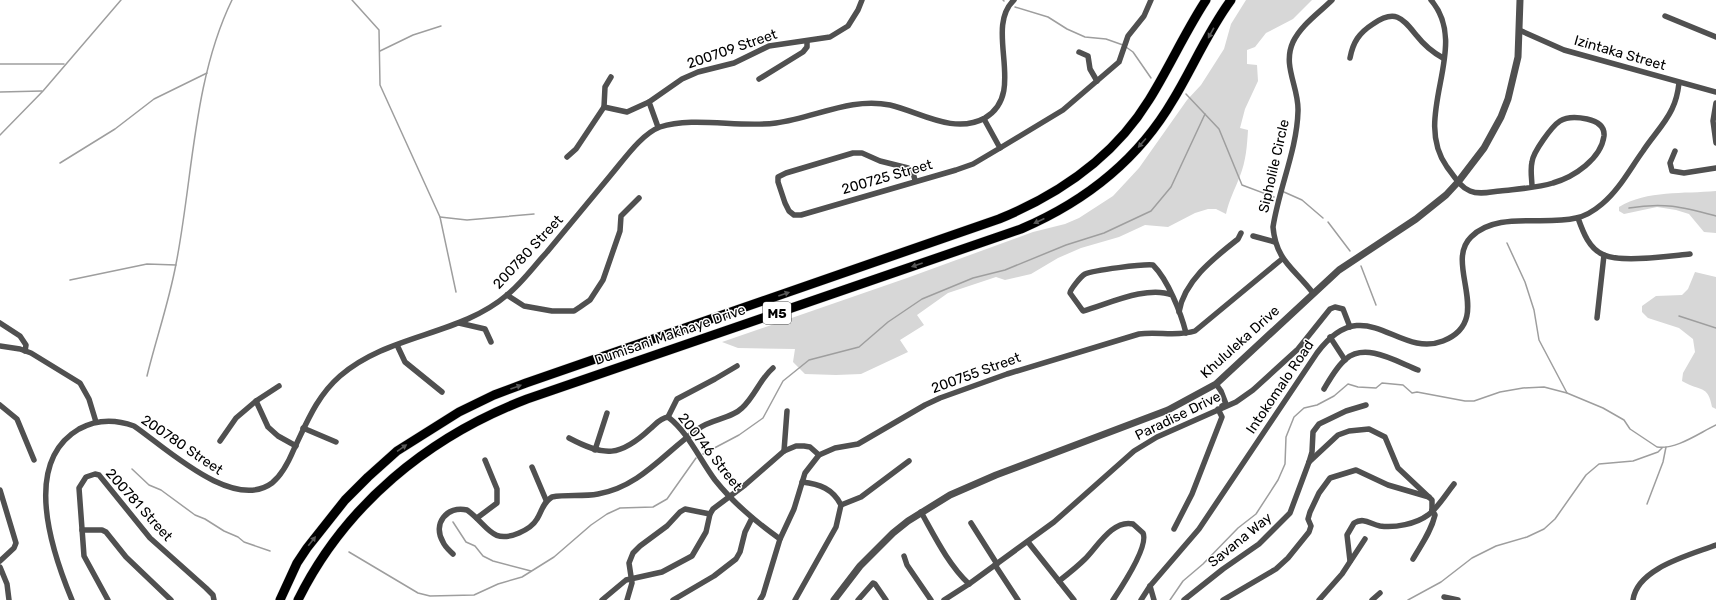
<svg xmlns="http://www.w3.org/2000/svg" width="1716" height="600" font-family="Rubik,sans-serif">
	<rect width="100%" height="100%" fill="#fff"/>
	<!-- green -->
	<g fill="#d7d7d7">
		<path d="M1246 0H1312L1293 19 1266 33 1255 47 1247 50V64L1257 65 1258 81 1245 109 1240 128 1248 130C1247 146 1246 161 1240 176 1235 189 1229 200 1226 214L1216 209H1208L1195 213 1168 227 1145 225 1119 237 1081 248 1058 258 1031 274 1005 280 996 277 948 293 917 315 924 325 900 340 908 352 861 374 836 375 805 374 793 362 795 349 738 348 722 342 907 278 1033 232 1065 224 1079 218 1113 196 1139 168 1187 100 1201 85 1224 49 1231 24Z"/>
		<path d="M1716 191V233L1704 232 1689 214 1676 210 1657 207 1624 214 1619 211V207C1647 190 1684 194 1716 191Z"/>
		<path d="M1695 272 1716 277V409L1712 407C1708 384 1700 392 1682 381L1683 373 1695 352 1693 339 1679 328 1648 318 1642 312V306L1656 296 1682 295 1688 289Z"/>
	</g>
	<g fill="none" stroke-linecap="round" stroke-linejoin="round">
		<!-- stream -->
		<g stroke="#9e9e9e" stroke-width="1.5">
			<path d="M352 0 379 30 380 85 440 217 456 292"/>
			<path d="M1003 0 1004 1"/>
			<path d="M1015 7 1048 17 1067 29 1085 37 1106 39 1123 45"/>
			<path d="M1126 47 1133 52 1151 78"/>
			<path d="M380 51 413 35 441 26"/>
			<path d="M0 64H64"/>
			<path d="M0 92 42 91"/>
			<path d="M1186 94 1219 129 1242 185 1274 197"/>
			<path d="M0 135 43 91 121 0"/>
			<path d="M60 163 115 129 154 99 207 73"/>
			<path d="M1284 192 1302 200 1323 218"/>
			<path d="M1629 208C1664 202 1682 207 1716 216"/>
			<path d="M440 217 467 220 534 214"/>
			<path d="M1328 222 1350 251"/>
			<path d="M1507 243 1525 282 1534 310 1539 340 1567 393"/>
			<path d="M1361 266 1376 305"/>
			<path d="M70 280 147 264 176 265"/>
			<path d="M1679 316 1716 328"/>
			<path d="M147 376C156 339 169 302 176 264 193 178 193 80 232 0"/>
			<path d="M703 454 739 435 763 418 783 381 809 360 859 347 888 322 922 299 973 278 1005 270 1066 245 1104 233 1151 211 1171 187 1205 114"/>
			<path d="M132 469 149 485 161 490 195 515 205 519 224 531 238 537 244 542 270 551"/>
			<path d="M1647 504 1663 462 1666 447"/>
			<path d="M453 522 466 542 475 546 483 556 493 561 531 571"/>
			<path d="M349 552 418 593 430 596 474 595 498 584 522 577 554 557 591 525 607 514 620 508 653 507 667 499 696 458"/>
			<path d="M1170 600 1183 581 1203 564 1238 528 1256 514 1278 480 1285 464 1286 437 1294 417 1304 408 1317 405 1334 396 1348 384 1358 387 1376 388 1382 383 1403 385 1412 393 1417 392 1465 401H1474L1500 392 1523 388 1544 387 1567 393 1603 408 1624 420 1630 429 1657 447C1676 450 1699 433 1716 425"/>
			<path d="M1408 600 1441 582 1472 558 1496 546 1527 537 1544 529 1555 519 1586 475 1599 464 1633 461 1658 452 1662 448"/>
		</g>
		<!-- primary casing -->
		<g stroke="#dbdbdb" stroke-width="10">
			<g id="primary">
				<path d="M280 600 297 563 307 548 345 500 368 477 397 451 459 412 494 395 526 383 999 219C1060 194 1114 157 1149 100 1169 68 1185 32 1206 0"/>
				<path d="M298 600C345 505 428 437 527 399L1021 229C1084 202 1138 160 1173 100 1193 67 1208 31 1231 0"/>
			</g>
		</g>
		<!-- minor -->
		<g stroke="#505050" stroke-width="5.5">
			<path d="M1431 0C1472 48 1410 115 1447 167 1454 176 1460 187 1470 191 1479 195 1490 192 1500 191 1517 189 1537 188 1553 183 1574 177 1601 159 1604 136 1605 125 1596 121 1587 119 1578 117 1568 116 1560 121 1552 126 1533 152 1532 162 1530 170 1532 179 1532 187"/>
			<path d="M1665 16 1716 37"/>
			<path d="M1519 30 1564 50 1716 92"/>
			<path d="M1079 52 1088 56 1090 69 1097 81"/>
			<path d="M1350 58C1353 42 1359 33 1373 24 1396 8 1403 19 1417 36 1424 45 1434 53 1443 58"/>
			<path d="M611 77 605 87 604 107 627 112 649 102"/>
			<path d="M759 79 803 52 807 47V41"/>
			<path d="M1716 103 1713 121 1716 143"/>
			<path d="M658 127 649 102 682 79 698 72 734 63 769 46 830 37 848 26 858 10 862 0"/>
			<path d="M1000 148 1063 110 1119 62 1128 36 1144 16 1151 0"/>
			<path d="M1675 151 1670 163 1672 171 1684 173 1716 168"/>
			<path d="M567 157 576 149 604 107"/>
			<path d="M915 180 913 173 908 168 880 161 862 153H853L786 173 778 177V182L785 203 789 211 794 215H801L956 170 973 164 1000 148 984 119"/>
			<path d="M1578 218C1583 232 1589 249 1604 255 1622 263 1669 256 1690 254"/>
			<path d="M1253 236 1275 242"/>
			<path d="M1313 293C1294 268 1276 261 1273 227 1279 188 1297 150 1298 111 1299 87 1282 66 1293 42 1301 25 1319 13 1332 0"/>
			<path d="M507 295 524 306 552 311H574L580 307 590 300 603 280 620 231 621 216 639 198"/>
			<path d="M1172 295C1147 285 1108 304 1083 311L1070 293C1070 290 1081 276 1085 274 1094 270 1143 264 1153 265 1168 280 1181 313 1186 333"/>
			<path d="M1179 312C1184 281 1214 258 1238 239L1241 233"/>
			<path d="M1597 318 1604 255"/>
			<path d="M0 323 20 336 26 345 25 351"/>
			<path d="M459 323 485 329 491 342"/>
			<path d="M1330 337 1345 360"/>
			<path d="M397 345 405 362 442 392"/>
			<path d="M0 346 20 349 31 353 80 383 89 399 96 422"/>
			<path d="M1216 384 1221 391 1226 404 1222 406"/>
			<path d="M1324 389C1330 379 1337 366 1346 359 1366 342 1397 362 1418 370"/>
			<path d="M256 401 279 386"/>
			<path d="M0 405 17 419 34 460"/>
			<path d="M668 417 677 399 715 379 737 366"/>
			<path d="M303 428 336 442"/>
			<path d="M569 438C605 457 620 457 650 429 656 424 660 418 668 417 688 432 700 460 715 480 734 504 756 522 780 539"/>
			<path d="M220 441 236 418 256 401 268 427 278 436 296 446"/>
			<path d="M595 450 607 413"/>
			<path d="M784 451 787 411"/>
			<path d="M1309 462 1338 435 1349 431 1369 429 1385 437 1398 468 1432 500V510"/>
			<path d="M532 467 546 500"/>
			<path d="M0 490 16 543 14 548 0 561"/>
			<path d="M841 505 861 497 909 461"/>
			<path d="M921 512C935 537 948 564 969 584"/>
			<path d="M477 518 497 503V489L485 460"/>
			<path d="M971 523 997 564"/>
			<path d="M1174 529 1192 494 1222 417 1218 409"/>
			<path d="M82 530H102L106 532 126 557 171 600"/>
			<path d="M1028 542 1074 600"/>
			<path d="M453 554C450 551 445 547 443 542 432 524 447 505 467 510 488 525 491 545 519 533 526 530 533 526 537 519 542 511 543 502 552 497 567 494 582 497 598 494 640 487 665 452 698 429 711 419 731 419 742 408 755 396 760 379 773 368"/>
			<path d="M904 556 907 565 931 600"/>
			<path d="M1413 559C1421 545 1431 532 1435 515L1432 510"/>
			<path d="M1350 561 1347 535 1354 523C1364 517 1370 524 1380 526 1395 528 1416 524 1428 515 1438 508 1446 494 1454 484"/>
			<path d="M995 565 1018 600"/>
			<path d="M0 567 7 584 9 600"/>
			<path d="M1059 581C1068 574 1077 567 1085 559 1097 547 1113 519 1133 524L1143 533C1149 546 1121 588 1113 600"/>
			<path d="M1150 586 1154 600"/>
			<path d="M1444 597 1458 600"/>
			<path d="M72 600C52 552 21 463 79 429 97 419 115 419 134 426 165 447 233 512 272 483 282 475 289 461 294 449 307 422 317 396 340 376 388 334 459 336 507 295 522 283 534 266 547 252 568 227 589 201 610 176 623 161 641 134 660 127 693 116 740 128 776 123 815 118 850 97 890 105 920 112 954 135 985 118 1028 93 983 29 1014 0"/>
			<path d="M108 600 84 556 79 488 86 477 95 474 99 475 150 538 206 588 213 595 214 600"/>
			<path d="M602 600 626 580 662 572 692 556 706 532 710 514 713 509 745 485 784 451 796 446H804L810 447 819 455"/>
			<path d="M627 600 632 583 629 563 633 553 640 546 667 526 680 512 685 509 710 514"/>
			<path d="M673 600 714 576 736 559 740 552 745 532 752 518"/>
			<path d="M760 600 763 595 780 539 794 509 805 473 819 455 835 448 858 444 925 405 940 398 1007 374 1139 334C1157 331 1177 337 1195 331L1282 259"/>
			<path d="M795 600 836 527 841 505C833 489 820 484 802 482"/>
			<path d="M858 600 873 583 875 584 886 600"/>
			<path d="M944 600 969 584 1054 522 1134 451 1157 437 1236 402 1253 390 1298 349 1330 309 1335 307 1343 309 1350 327"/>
			<path d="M1141 600 1150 586 1199 529 1317 353C1365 289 1397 359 1443 341 1496 320 1443 264 1471 237 1497 211 1543 226 1576 218 1586 216 1595 210 1602 204 1619 190 1630 169 1643 151 1652 137 1665 124 1672 109 1676 101 1678 92 1679 83"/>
			<path d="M1184 600 1223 569 1259 544 1290 513 1309 462 1312 452 1313 432 1319 424 1346 411 1366 405"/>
			<path d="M1223 600 1276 569 1288 558 1309 532 1311 526 1308 519 1310 512 1319 493 1330 478 1356 470 1388 485 1429 497"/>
			<path d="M1319 600 1342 574 1365 539"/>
			<path d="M1372 600 1380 593"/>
			<path d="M1633 600C1637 568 1690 555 1716 545"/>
		</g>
		<!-- tertiary -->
		<path stroke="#505050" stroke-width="7" d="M834 600 860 566 893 533 908 521 950 495 996 475 1168 410 1216 384 1339 270 1416 219 1446 195 1458 182 1484 148 1501 117 1508 99 1518 57 1520 0"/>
		<!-- primary -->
		<use href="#primary" stroke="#000" stroke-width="9"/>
	</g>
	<!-- one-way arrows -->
	<defs><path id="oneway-solid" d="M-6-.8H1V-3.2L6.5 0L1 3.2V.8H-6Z"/></defs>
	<g fill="#595959">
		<use href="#oneway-solid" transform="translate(1211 33) rotate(119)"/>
		<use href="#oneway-solid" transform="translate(1142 143) rotate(131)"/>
		<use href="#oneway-solid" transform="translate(1039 221) rotate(155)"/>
		<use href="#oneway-solid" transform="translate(917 265) rotate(161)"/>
		<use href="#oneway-solid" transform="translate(784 294) rotate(-19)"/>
		<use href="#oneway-solid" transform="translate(516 387) rotate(-20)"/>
		<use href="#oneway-solid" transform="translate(402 448) rotate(-35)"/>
		<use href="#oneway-solid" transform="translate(312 541) rotate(-52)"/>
	</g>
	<g text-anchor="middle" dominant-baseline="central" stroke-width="3" stroke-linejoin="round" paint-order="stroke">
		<!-- shield labels -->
		<rect fill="#fff" stroke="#4c4c4c" stroke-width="1" x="763" y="302" width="28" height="22" rx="3"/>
		<g font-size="13" font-weight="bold" fill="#000">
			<text x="777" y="313">M5</text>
		</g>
		<!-- street labels -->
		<g font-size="14" fill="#000" stroke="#fff">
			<text transform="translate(732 49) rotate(-19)">200709 Street</text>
			<text transform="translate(1620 53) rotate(16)">Izintaka Street</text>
			<text transform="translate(1274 166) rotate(-77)">Sipholile Circle</text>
			<text transform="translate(887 177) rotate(-16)">200725 Street</text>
			<text transform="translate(528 252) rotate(-47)">200780 Street</text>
			<text transform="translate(670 335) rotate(-19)">Dumisani Makhaye Drive</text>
			<text transform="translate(1240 342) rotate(-42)">Khululeka Drive</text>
			<text transform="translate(976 373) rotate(-20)">200755 Street</text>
			<text transform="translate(1280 387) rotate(-56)">Intokomalo Road</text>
			<text transform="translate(1178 416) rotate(-26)">Paradise Drive</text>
			<text transform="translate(182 445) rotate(34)">200780 Street</text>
			<text transform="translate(710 452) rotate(52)">200746 Street</text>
			<text transform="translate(139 505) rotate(48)">200781 Street</text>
			<text transform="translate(1240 540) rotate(-39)">Savana Way</text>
		</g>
	</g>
</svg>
